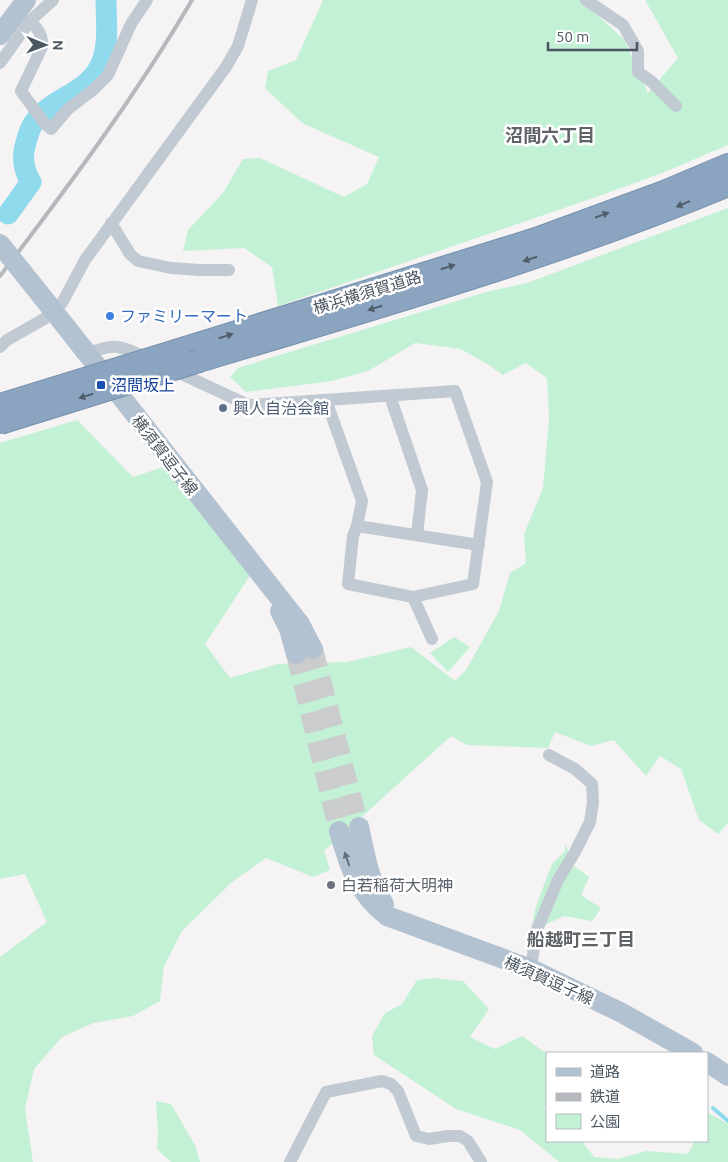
<svg xmlns="http://www.w3.org/2000/svg" width="728" height="1162" font-family="Ubuntu,'Noto Sans JP',sans-serif">
	<rect width="100%" height="100%" fill="#f5f3f3"/>
	<!-- green -->
	<g fill="#c3f1d5">
		<path d="M323 0H580L624 39 648 93 678 58 645 0H728V145L662 173 599 196 278 306 272 267 244 248 183 251 188 230 223 193 243 159 260 158 344 197 367 184 379 157 302 123 265 88 268 71 296 60Z"/>
		<path d="M728 208V823L718 834 699 820 681 769 660 756 646 776 614 740 591 746 555 732 548 748 467 745 451 736 324 851 330 870 313 877 266 858 232 882 182 931 164 966 160 1001 133 1016 93 1023 62 1037 34 1069 25 1109 33 1162H0V957L47 922 25 874 0 879V443L77 420 133 477 163 467 251 574 205 644 230 678 278 664 347 662 411 647 455 681 466 670 499 611 510 573 526 563 524 534 543 488 549 419 547 378 526 363 503 375 489 365 461 349 415 343 368 371 332 381 246 392 230 377 238 368 486 292 527 283Z"/>
		<path d="M454 637 470 647 448 672 430 653Z"/>
		<path d="M565 844 569 853 531 930 536 906 552 864 565 851Z"/>
		<path d="M574 866 589 877 581 895 601 908 592 921 564 916 545 925 563 880Z"/>
		<path d="M433 978 463 981 489 1009 470 1037 495 1049 522 1036 547 1054V1105L544 1108 547 1110V1141H582L594 1157 618 1159 646 1151 688 1154 695 1141H707V1112L728 1124V1162H559L520 1130 456 1109 374 1055 372 1036 385 1013 402 1004 417 980Z"/>
		<path d="M156 1101 171 1104 195 1145 200 1162H171L157 1149 158 1133Z"/>
	</g>
	<g fill="none" stroke-linecap="round" stroke-linejoin="round">
		<!-- stream -->
		<path stroke="#90daee" stroke-width="4" d="M713 1108 728 1121"/>
		<!-- river -->
		<path stroke="#90daee" stroke-width="21" d="M8 214 31 182C24 171 22 158 25 146 27 139 29 130 33 124 49 99 85 94 99 68 110 48 106 22 106 0"/>
		<!-- primary-tunnel -->
		<g stroke="#caccce" stroke-width="20" stroke-dasharray="20 10" stroke-linecap="butt">
			<path d="M313 649 359 827"/>
			<path d="M296 654 339 831"/>
		</g>
		<!-- motorway casing -->
		<g stroke="#7690ad" stroke-width="24">
			<g id="motorway">
				<path d="M179 350 536 239 664 192 728 165"/>
				<path d="M199 361C377 307 556 257 728 185"/>
			</g>
		</g>
		<!-- minor -->
		<g stroke="#c1cad2" stroke-width="12">
			<path d="M586 0 623 25 638 51V72L652 82 676 106"/>
			<path d="M30 21C38 29 43 35 42 47L21 91 45 124 51 129 68 109 93 90 108 75 131 24 147 0"/>
			<path d="M0 63 30 21 53 0"/>
			<path d="M111 223 130 254 138 261 171 268 199 270H229"/>
			<path d="M0 347 7 340 44 319 62 303 85 260 226 67 238 46 252 0"/>
			<path d="M86 354C116 342 120 346 148 358"/>
			<path d="M173 370 246 404 252 405C320 400 388 395 455 391L487 482 473 584 413 597 348 584 353 536 357 526 362 501 326 400"/>
			<path d="M390 396 422 490 417 535"/>
			<path d="M357 526 479 545"/>
			<path d="M413 597 432 639"/>
			<path d="M531 969 536 932 558 880 575 852 590 822 593 802 592 784 575 769 549 755"/>
			<path d="M290 1162 326 1092 382 1081 391 1084 398 1091 416 1136 429 1139 448 1136H460L468 1141 481 1162"/>
		</g>
		<!-- primary -->
		<g stroke="#b3c2d1" stroke-width="20">
			<path d="M0 35 26 0"/>
			<path d="M48 304 300 624 313 649"/>
			<path d="M280 611 289 629 296 654"/>
			<path d="M359 827C365 854 369 881 384 904"/>
			<path d="M339 831C349 866 357 892 387 916L531 969 622 1013 693 1053"/>
			<path d="M707 1062 728 1076"/>
		</g>
		<!-- motorway -->
		<use href="#motorway" stroke="#8ba5c1" stroke-width="22"/>
		<!-- rail -->
		<path stroke="#b5b8bd" stroke-width="4" d="M0 276C68 187 135 97 192 0"/>
		<!-- motorway-bridge casing -->
		<g stroke="#7690ad" stroke-width="24" stroke-linecap="butt">
			<g id="motorway-bridge">
				<path d="M0 405 179 350"/>
				<path d="M0 423 199 361"/>
			</g>
		</g>
		<!-- primary-bridge -->
		<path stroke="#b3c2d1" stroke-width="20" d="M0 244 48 304"/>
		<!-- motorway-bridge -->
		<use href="#motorway-bridge" stroke="#8ba5c1" stroke-width="22"/>
	</g>
	<!-- one-way arrows -->
	<defs><path id="oneway-solid" d="M-6-.8H1V-3.2L6.5 0L1 3.2V.8H-6Z" transform="scale(1.25)"/></defs>
	<g fill="#505e6b">
		<use href="#oneway-solid" transform="translate(683 204) rotate(157)"/>
		<use href="#oneway-solid" transform="translate(602 215) rotate(-20)"/>
		<use href="#oneway-solid" transform="translate(530 259) rotate(163)"/>
		<use href="#oneway-solid" transform="translate(448 267) rotate(-17)"/>
		<use href="#oneway-solid" transform="translate(375 308) rotate(163)"/>
		<use href="#oneway-solid" transform="translate(226 336) rotate(-17)"/>
		<use href="#oneway-solid" transform="translate(86 396) rotate(163)"/>
	</g>
	<use fill="#64717d" href="#oneway-solid" transform="translate(347 859) rotate(-109)"/>
	<!-- markers -->
	<circle fill="#3f7fe0" stroke="#fff" stroke-width="2" cx="110" cy="316" r="5"/>
	<rect fill="#1a4fb4" stroke="#fff" stroke-width="2" x="96" y="380" width="10" height="10" rx="2.5"/>
	<circle fill="#5c6f8a" stroke="#fff" stroke-width="2" cx="223" cy="408" r="5"/>
	<circle fill="#6b7280" stroke="#fff" stroke-width="2" cx="331" cy="885" r="5"/>
	<g text-anchor="middle" dominant-baseline="central" stroke-width="5" stroke-linejoin="round" paint-order="stroke">
		<!-- street labels -->
		<g font-size="16" fill="#4a5661" stroke="#fff">
			<text transform="translate(367 292) rotate(-17)">横浜横須賀道路</text>
			<text transform="translate(165 455) rotate(52)">横須賀逗子線</text>
			<text transform="translate(549 980) rotate(24)">横須賀逗子線</text>
		</g>
		<!-- shop labels -->
		<g font-size="16" fill="#366cbe" stroke="#fff" text-anchor="start">
			<text x="120" y="316">ファミリーマート</text>
		</g>
		<!-- transit labels -->
		<g font-size="16" fill="#164399" stroke="#fff" text-anchor="start">
			<text x="111" y="385">沼間坂上</text>
		</g>
		<!-- service labels -->
		<g font-size="16" fill="#4e5e75" stroke="#fff" text-anchor="start">
			<text x="233" y="408">興人自治会館</text>
		</g>
		<!-- worship labels -->
		<g font-size="16" fill="#5b616d" stroke="#fff" text-anchor="start">
			<text x="341" y="885">白若稲荷大明神</text>
		</g>
		<!-- neighbourhood labels -->
		<g font-size="18" font-weight="bold" fill="#5f6368" stroke="#fff">
			<text x="550" y="135">沼間六丁目</text>
			<text x="581" y="939">船越町三丁目</text>
		</g>
	</g>
	<!-- legend -->
	<rect x="546" y="1052" width="162" height="90" fill="#ffffff" stroke="#b7bbc0"/>
	<rect x="556" y="1068" width="25" height="8" fill="#b3c2d1" stroke="#b7bbc0"/>
	<text x="590" y="1077" font-size="15" fill="#4a5661">道路</text>
	<rect x="556" y="1093" width="25" height="8" fill="#b5b8bd" stroke="#b7bbc0"/>
	<text x="590" y="1102" font-size="15" fill="#4a5661">鉄道</text>
	<rect x="556" y="1114" width="25" height="15" fill="#c3f1d5" stroke="#b7bbc0"/>
	<text x="590" y="1127" font-size="15" fill="#4a5661">公園</text>
	<!-- north arrow -->
	<g transform="translate(45 45) rotate(91)" stroke="#ffffff" stroke-width="4" paint-order="stroke">
	<path d="M0-4L9 19L0 12L-9 19Z" fill="#4a5661"/>
	<text y="-8" font-size="14" font-weight="bold" text-anchor="middle" fill="#4a5661">N</text>
	</g>
	<!-- scale -->
	<path d="M548 42v8h89v-8" fill="none" stroke="#4a5661" stroke-width="2.5"/>
	<text x="556" y="42" font-size="15" fill="#4a5661" stroke="#ffffff" stroke-width="4" paint-order="stroke">50 m</text>
</svg>
